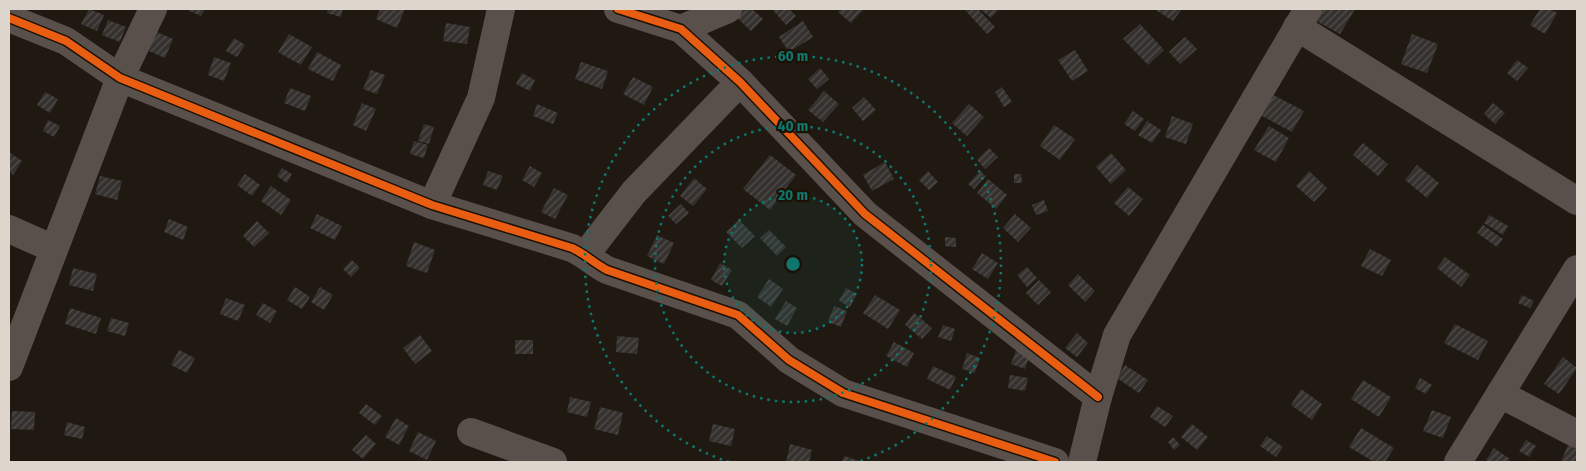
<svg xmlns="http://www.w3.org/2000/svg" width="1586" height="471" font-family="'Fira Sans Condensed',sans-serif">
	<defs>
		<pattern id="building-hatch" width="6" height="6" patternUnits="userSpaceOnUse" patternTransform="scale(1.25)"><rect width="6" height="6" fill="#35312f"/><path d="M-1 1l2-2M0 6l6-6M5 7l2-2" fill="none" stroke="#524e4c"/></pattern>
	</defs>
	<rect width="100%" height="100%" fill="#1f1911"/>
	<!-- building -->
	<g fill="url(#building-hatch)">
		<path d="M89 9 104 15 97 31 81 24Z"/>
		<path d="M185 9H205L201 16Z"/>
		<path d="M328 9H343L341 17 327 13Z"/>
		<path d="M380 9H405L397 28 376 19Z"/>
		<path d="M740 9H752L763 19 751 31 734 15Z"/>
		<path d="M772 9H789L796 16 786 25Z"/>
		<path d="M841 9H864L851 23 838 12Z"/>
		<path d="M966 9H978L995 27 987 34 965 10Z"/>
		<path d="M980 9H999L991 18Z"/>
		<path d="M1154 9H1182L1173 21Z"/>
		<path d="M1317 9H1355L1340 34 1311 18Z"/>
		<path d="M1540 9H1550L1557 13 1545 34 1530 25Z"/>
		<path d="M108 20 126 27 120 42 102 35Z"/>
		<path d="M803 21 813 37 789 52 779 37Z"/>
		<path d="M446 23 470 27 467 44 443 41Z"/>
		<path d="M1140 24 1164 50 1148 65 1123 39Z"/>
		<path d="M150 29 173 39 165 58 142 48Z"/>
		<path d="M289 34 312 47 301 65 278 52Z"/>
		<path d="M1412 34 1438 44 1427 73 1401 64Z"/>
		<path d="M1185 37 1197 49 1180 64 1169 52Z"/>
		<path d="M234 38 245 45 237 57 226 51Z"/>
		<path d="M1075 50 1088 71 1072 81 1058 60Z"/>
		<path d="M317 52 341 65 333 81 308 69Z"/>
		<path d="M214 57 231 63 224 81 208 75Z"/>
		<path d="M1517 60 1528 68 1517 81 1507 73Z"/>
		<path d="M581 62 608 71 602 89 575 79Z"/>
		<path d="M820 68 829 79 817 89 808 79Z"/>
		<path d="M371 70 385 75 377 94 363 89Z"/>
		<path d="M522 73 535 80 530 91 516 84Z"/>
		<path d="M633 77 653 87 644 105 623 94Z"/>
		<path d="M1002 87 1012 102 1004 107 995 92Z"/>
		<path d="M290 88 311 96 305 111 284 103Z"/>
		<path d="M1264 90 1304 111 1292 132 1253 111Z"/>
		<path d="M824 91 839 104 823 122 808 110Z"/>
		<path d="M45 92 58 99 50 113 37 105Z"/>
		<path d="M864 97 876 110 863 121 852 108Z"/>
		<path d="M362 103 376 109 366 131 353 125Z"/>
		<path d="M1493 103 1505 113 1495 124 1484 114Z"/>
		<path d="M537 104 558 113 553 124 533 116Z"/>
		<path d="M969 104 984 117 967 136 952 123Z"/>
		<path d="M1133 111 1144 119 1135 131 1124 124Z"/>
		<path d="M1172 116 1193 124 1186 144 1165 137Z"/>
		<path d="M48 120 60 126 54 137 43 131Z"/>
		<path d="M1147 121 1161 130 1152 143 1138 135Z"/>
		<path d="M424 124 434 127 429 144 418 141Z"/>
		<path d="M1054 125 1075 139 1060 160 1040 146Z"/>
		<path d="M1269 126 1289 138 1276 162 1254 150Z"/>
		<path d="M414 141 428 145 424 158 410 154Z"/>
		<path d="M1363 143 1388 164 1378 176 1353 155Z"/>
		<path d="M989 148 998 157 985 169 977 160Z"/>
		<path d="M9 152 22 161 13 175 9 172Z"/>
		<path d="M1111 153 1126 170 1111 184 1096 167Z"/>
		<path d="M770 155 796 175 770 210 743 189Z"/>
		<path d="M885 162 894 179 872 191 863 175Z"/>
		<path d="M1417 165 1439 183 1427 198 1405 180Z"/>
		<path d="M530 166 542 173 534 187 522 180Z"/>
		<path d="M282 168 292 174 287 183 277 176Z"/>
		<path d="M488 171 503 176 497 190 483 185Z"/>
		<path d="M928 171 938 182 929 190 919 180Z"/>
		<path d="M980 171 986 176 974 189 968 184Z"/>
		<path d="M1309 171 1327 188 1314 202 1296 186Z"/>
		<path d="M245 174 260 185 252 196 237 185Z"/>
		<path d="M1014 174H1021L1022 183H1014Z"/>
		<path d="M100 176 122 181 117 200 95 194Z"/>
		<path d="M694 178 707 189 693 206 680 196Z"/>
		<path d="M988 179 1007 195 996 209 977 193Z"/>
		<path d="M271 186 291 200 281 215 261 201Z"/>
		<path d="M1128 187 1143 199 1129 216 1114 203Z"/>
		<path d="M554 188 568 195 555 219 541 212Z"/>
		<path d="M1044 200 1048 211 1036 215 1032 205Z"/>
		<path d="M681 204 689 213 676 224 668 216Z"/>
		<path d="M317 214 342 226 335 240 310 228Z"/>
		<path d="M1015 214 1031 228 1018 242 1003 228Z"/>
		<path d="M1489 215 1508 226 1503 235 1484 223Z"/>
		<path d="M169 219 188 227 183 240 164 232Z"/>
		<path d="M739 220 755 236 742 248 726 232Z"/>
		<path d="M257 221 269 233 254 247 243 236Z"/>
		<path d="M1483 225 1503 239 1497 247 1477 233Z"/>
		<path d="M769 230 786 247 777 256 760 238Z"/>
		<path d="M657 235 674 243 664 264 647 256Z"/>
		<path d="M945 237 956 238V247L945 246Z"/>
		<path d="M414 242 435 250 427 273 406 266Z"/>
		<path d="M1370 249 1391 260 1382 276 1361 266Z"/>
		<path d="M982 253 998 263 988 279 972 269Z"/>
		<path d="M1445 257 1470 275 1461 287 1437 268Z"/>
		<path d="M352 260 360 268 351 277 343 269Z"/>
		<path d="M720 263 732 270 722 286 711 280Z"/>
		<path d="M1027 267 1037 278 1027 287 1017 275Z"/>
		<path d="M73 268 97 274 93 291 69 285Z"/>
		<path d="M1078 274 1095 291 1085 302 1068 285Z"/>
		<path d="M769 279 783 289 771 307 757 297Z"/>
		<path d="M1039 280 1051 292 1038 305 1026 293Z"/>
		<path d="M295 287 310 297 302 309 287 300Z"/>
		<path d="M320 287 333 295 324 310 311 302Z"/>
		<path d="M846 288 857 294 850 307 839 301Z"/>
		<path d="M875 295 900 310 888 329 863 313Z"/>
		<path d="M1522 295 1534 301 1530 308 1518 303Z"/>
		<path d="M226 298 245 305 238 321 220 314Z"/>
		<path d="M786 301 797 308 787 326 775 319Z"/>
		<path d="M263 303 277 311 270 323 256 315Z"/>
		<path d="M834 306 847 311 841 327 828 322Z"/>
		<path d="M70 308 101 318 96 334 65 324Z"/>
		<path d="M914 313 932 328 922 339 905 325Z"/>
		<path d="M111 318 129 323 125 336 107 331Z"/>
		<path d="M1455 324 1488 341 1478 360 1444 343Z"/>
		<path d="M943 325 955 329 951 341 938 337Z"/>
		<path d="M1077 333 1088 343 1077 357 1065 348Z"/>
		<path d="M420 335 432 351 415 364 403 348Z"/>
		<path d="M617 336 639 338 637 354 616 352Z"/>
		<rect x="515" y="340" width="18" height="14"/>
		<path d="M894 342 914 353 907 367 886 356Z"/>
		<path d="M179 350 195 358 187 373 171 365Z"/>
		<path d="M1016 350 1030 355 1025 369 1011 364Z"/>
		<path d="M967 353 980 358 975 373 962 369Z"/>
		<path d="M1563 357 1577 368 1559 394 1544 384Z"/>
		<path d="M1125 365 1148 380 1139 393 1117 378Z"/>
		<path d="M933 366 956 377 950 390 927 379Z"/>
		<path d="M1010 375 1028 378 1025 391 1008 388Z"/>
		<path d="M1420 378 1432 385 1426 394 1415 388Z"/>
		<path d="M1363 380 1391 397 1379 417 1351 399Z"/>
		<path d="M1301 389 1322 404 1312 420 1291 405Z"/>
		<path d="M570 397 591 402 587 417 567 412Z"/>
		<path d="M366 404 382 416 375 425 359 413Z"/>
		<path d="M1157 406 1173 416 1165 427 1150 417Z"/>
		<path d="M600 407 623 413 618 435 594 429Z"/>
		<path d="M1432 410 1451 417 1443 438 1423 431Z"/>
		<path d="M12 411 35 412 34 430 11 429Z"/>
		<path d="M396 418 409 426 399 445 385 437Z"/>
		<path d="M67 422 85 427 82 439 64 435Z"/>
		<path d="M713 424 735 429 731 446 709 441Z"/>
		<path d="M1192 424 1208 437 1197 450 1181 437Z"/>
		<path d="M1361 428 1394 448 1385 462H1374L1349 447Z"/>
		<path d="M418 432 436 441 427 460 409 451Z"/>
		<path d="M366 435 376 444 363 459 352 450Z"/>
		<path d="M1267 436 1283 447 1276 457 1260 446Z"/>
		<path d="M1173 437 1180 445 1174 450 1168 442Z"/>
		<path d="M1526 440 1536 446 1529 457 1519 451Z"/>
		<path d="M790 444 812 450 809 462H786Z"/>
		<path d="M1568 445 1577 449 1576 462 1561 461Z"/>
		<path d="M1494 448 1510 459 1507 462H1489L1486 460Z"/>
		<path d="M844 456 863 462H842Z"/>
	</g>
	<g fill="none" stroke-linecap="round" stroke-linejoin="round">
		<!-- minor -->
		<g stroke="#59504c" stroke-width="28">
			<path d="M618 9 681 29 740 82 865 214 1098 397"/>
			<path d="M9 18 66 41 120 78 432 205 572 248C585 254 594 263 607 270L738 315 789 360 843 393 1055 462"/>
			<path d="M1297 27 1577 201"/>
			<path d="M681 29 728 9"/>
			<path d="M432 205 481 98 501 9"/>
			<path d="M9 229 54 249"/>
			<path d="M586 254 634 192 740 82"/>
			<path d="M9 367 120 78 153 9"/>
			<path d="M1500 394 1577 434"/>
			<path d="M471 432 553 462"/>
			<path d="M1082 462 1098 397 1117 335 1308 9"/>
			<path d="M1458 462 1577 269"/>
		</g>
		<!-- cycleway casing -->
		<g stroke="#1b1104" stroke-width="11">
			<g id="cycleway">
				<path d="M618 9 681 29 740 82 865 214 1098 397"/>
				<path d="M9 18 66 41 120 78 432 205 572 248C585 254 594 263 607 270L738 315 789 360 843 393 1055 462"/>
			</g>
		</g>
		<!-- cycleway -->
		<use href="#cycleway" stroke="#e95d12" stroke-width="8"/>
	</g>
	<!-- distance rings -->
	<circle cx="793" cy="264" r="69" fill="#0f766e" fill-opacity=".12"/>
	<g fill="none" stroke="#0f766e" stroke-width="2.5" stroke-dasharray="2.5 5">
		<circle cx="793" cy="264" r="69"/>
		<circle cx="793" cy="264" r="138"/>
		<path d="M729 462A208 208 0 1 1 857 462"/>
	</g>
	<circle cx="793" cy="264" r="8" fill="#0f766e" stroke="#1b1104" stroke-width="2.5"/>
	<g font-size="15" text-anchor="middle" font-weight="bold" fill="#0f766e" stroke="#1b1104" stroke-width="4.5" stroke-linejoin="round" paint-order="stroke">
		<text x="793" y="61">60 m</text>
		<text x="793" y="131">40 m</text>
		<text x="793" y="200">20 m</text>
	</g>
	<!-- border -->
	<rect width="1586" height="471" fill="none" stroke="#ded6cc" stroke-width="20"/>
</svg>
